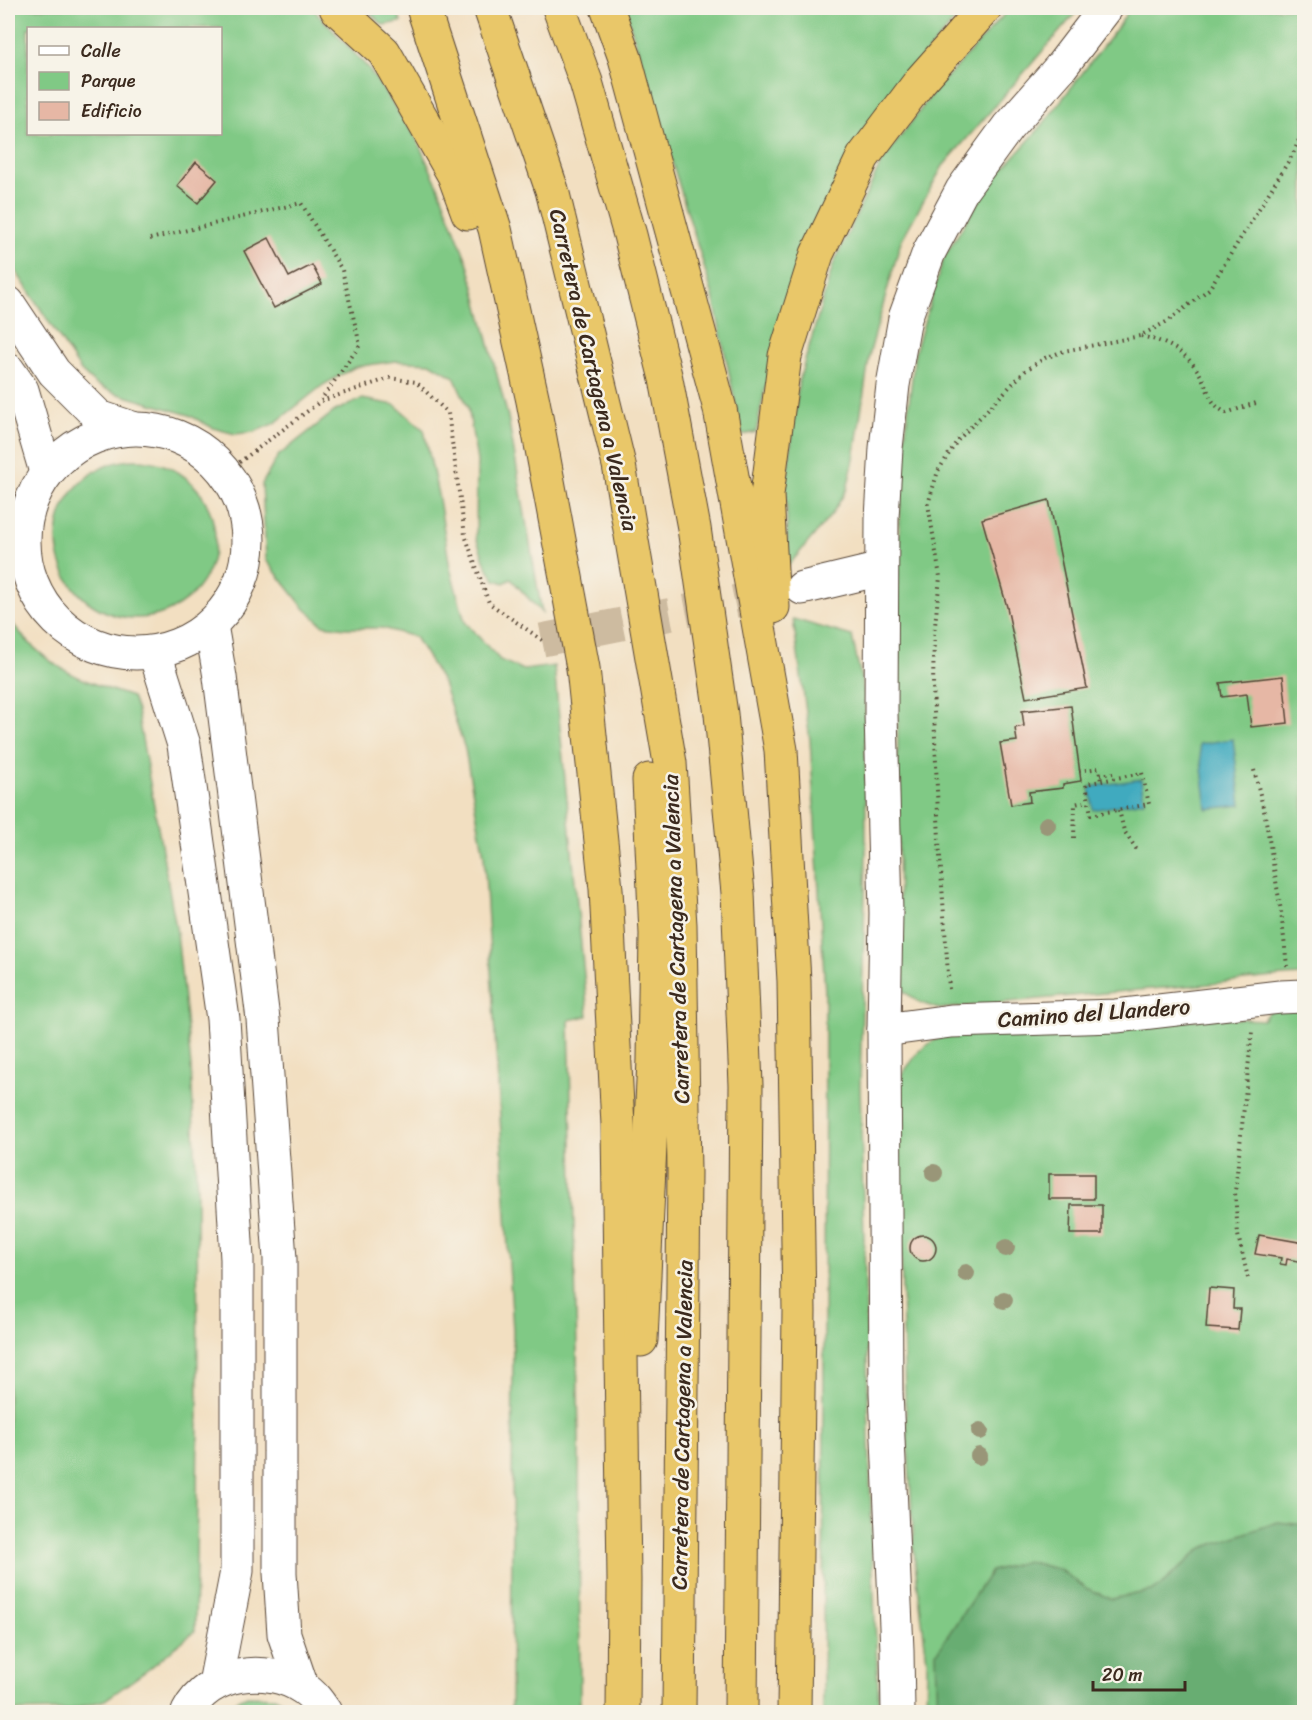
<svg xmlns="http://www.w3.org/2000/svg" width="1312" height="1720" font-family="Sriracha,sans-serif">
	<rect width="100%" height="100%" fill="#f7f3e8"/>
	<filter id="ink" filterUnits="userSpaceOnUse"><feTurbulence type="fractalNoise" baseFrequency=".0167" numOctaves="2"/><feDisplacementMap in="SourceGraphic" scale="12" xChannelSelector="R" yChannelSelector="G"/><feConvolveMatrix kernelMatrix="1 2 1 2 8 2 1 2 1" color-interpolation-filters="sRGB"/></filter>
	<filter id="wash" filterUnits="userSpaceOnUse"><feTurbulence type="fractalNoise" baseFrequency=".008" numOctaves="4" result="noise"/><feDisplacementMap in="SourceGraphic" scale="24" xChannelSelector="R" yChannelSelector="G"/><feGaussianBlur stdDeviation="1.35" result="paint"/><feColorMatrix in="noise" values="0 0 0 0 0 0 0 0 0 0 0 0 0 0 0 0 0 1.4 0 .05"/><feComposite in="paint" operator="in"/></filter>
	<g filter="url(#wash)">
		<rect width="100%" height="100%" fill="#f2dfc1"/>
		<!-- green -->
		<g fill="#80c985" stroke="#5e7a52" stroke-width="1.5" fill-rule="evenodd">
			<path d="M8 8H312L368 68 415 136 438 186 468 264 508 417 542 613 511 579 504 583 495 580 486 565 476 537 477 461 468 407 454 377 430 363 395 361 355 367 323 385 275 423 254 432 235 434 213 428 189 415 115 393 95 384 81 371 8 259ZM28 28H220V134H28Z"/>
			<path d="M365 8H397L401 22 383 25Z"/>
			<path d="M625 8H965L894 91 765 389 756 432 742 435 713 296Z"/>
			<path d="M1010 8H1080L943 166 901 241 870 352 854 459 847 489 832 514 788 566 786 485 799 381 833 265 881 163 935 90Z"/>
			<path d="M1130 8H1304V975C1269 976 1235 982 1199 985 1112 992 1025 1000 939 1009L921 1003 903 991 899 964 897 595 902 464 915 352 944 257 989 184 1040 128 1117 28Z"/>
			<path d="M362 399 395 405 424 430 439 499 450 568 465 622 500 660 523 670 554 666 588 1016 569 1020 579 1434 580 1712H511L513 1330 484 856 465 749 443 683 415 637 382 628H346L323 625 304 608 266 560 262 484 278 456 335 411Z"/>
			<path d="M8 440 13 452 15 471 8 481Z"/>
			<circle cx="136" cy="539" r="79"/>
			<path d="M8 617C42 666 77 679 132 697L137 711 177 933 191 1067 197 1191 198 1430 195 1631 149 1669 105 1700 70 1710 8 1711Z"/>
			<path d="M793 619 852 636 865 696 866 851 860 1085 872 1551 879 1712H823L825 992 810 740Z"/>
			<path d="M1304 1006V1712H926L927 1661 915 1563 905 1397 897 1102 902 1074 920 1050 941 1036 1223 1018 1263 1020 1271 1008Z"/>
			<path d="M247 1696 275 1697 299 1712H218L221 1708Z"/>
		</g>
		<!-- forest -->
		<path fill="#68ad72" stroke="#526c48" stroke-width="1.5" d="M1278 1522 1304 1525V1712H938L936 1653 991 1571 1027 1561 1060 1570 1086 1588 1111 1599 1155 1590 1202 1548Z"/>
		<!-- water -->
		<g fill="#40aabf" stroke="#3e6a6e" stroke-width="1.5">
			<path d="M1233 739 1241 805 1207 809 1199 744Z"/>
			<path d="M1141 779 1144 801 1093 810 1090 787Z"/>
		</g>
		<g id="blocks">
			<!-- building -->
			<g fill="#e6b7a5">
				<path d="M196 162 217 180 198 203 177 186Z"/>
				<path d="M269 238 289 277 312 265 322 284 274 308 244 251Z"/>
				<path d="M1049 500 1087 688 1026 698 1007 607 982 519Z"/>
				<path d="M1283 676 1288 723 1251 727 1247 694 1222 697 1220 683Z"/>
				<path d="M1071 706 1081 781 1063 784V788L1029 792 1030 802 1011 805 1000 743 1017 741 1015 728 1024 726 1022 711Z"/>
				<rect x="1049" y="1174" width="45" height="25"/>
				<path d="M1071 1205H1102V1234H1070Z"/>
				<circle cx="923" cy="1248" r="13"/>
				<path d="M1259 1235 1304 1243V1262L1287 1259 1286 1265 1280 1264 1281 1258 1255 1254Z"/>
				<path d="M1209 1288 1234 1290 1233 1309H1240L1238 1330 1206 1328Z"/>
				<path d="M1303 1297H1304V1315H1300Z"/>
			</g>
		</g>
	</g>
	<g filter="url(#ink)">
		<use href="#blocks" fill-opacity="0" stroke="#564536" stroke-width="1.5"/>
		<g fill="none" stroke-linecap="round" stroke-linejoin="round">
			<!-- minor-tunnel -->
			<path stroke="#cdbba0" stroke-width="33" stroke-dasharray="33 16" stroke-linecap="butt" d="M542 640 782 592"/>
			<!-- minor casing -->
			<g stroke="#564536" stroke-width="35">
				<g id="minor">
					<path d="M8 303 54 372 99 417 132 428"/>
					<path d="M8 370 22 390 46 472"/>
					<circle cx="136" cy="541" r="112"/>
					<path d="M802 588 881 569"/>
					<path d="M211 625 220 677 263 1019 280 1259V1573L284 1634 302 1687"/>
					<path d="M155 653 184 745 223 1019 237 1259V1571L215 1684"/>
					<path d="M884 1030 951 1021 1116 1016 1280 997 1304 996"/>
					<path d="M188 1712C209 1671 267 1664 303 1688 313 1694 319 1703 325 1712"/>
					<path d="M898 1712 897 1650 886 1392 884 1030 886 913 881 713 882 518 886 448 893 385 905 318 929 252 962 190 1008 127 1060 68 1106 8"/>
				</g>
			</g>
			<!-- highway casing -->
			<g stroke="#564536" stroke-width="35">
				<g id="highway">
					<path d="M336 8 384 52 454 175 468 213"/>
					<path d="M423 8 495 229 533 401 583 668 606 889 618 1125 624 1580 623 1712"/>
					<path d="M490 8 552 190 619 465 670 763 680 925 684 1172 679 1712"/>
					<path d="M559 8 586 82 630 235 666 379 694 528 721 714 738 893 746 1085 741 1712"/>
					<path d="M607 8 625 58 720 409 781 750 794 981 799 1311 794 1712"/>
					<path d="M773 607 767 495 785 356 817 254 863 157 921 80 985 8"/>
					<path d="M641 1340 654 1060 656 934 649 780"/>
				</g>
			</g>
			<!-- path -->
			<g stroke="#564536" stroke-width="4" stroke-dasharray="1.5 4.5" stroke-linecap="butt">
				<path d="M150 239 301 203 342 270 360 345 321 400"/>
				<path d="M1141 336C1168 342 1189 353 1202 378 1211 395 1208 402 1226 413L1256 403"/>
				<path d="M225 473 321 401 390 378 416 382 448 413 465 535 489 603 542 640"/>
				<path d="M1254 770 1265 815 1281 911 1287 966"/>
				<path d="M1079 771 1099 768 1101 781"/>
				<path d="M1142 773 1149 804 1091 815 1086 784Z"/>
				<path d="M1100 775 1113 773"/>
				<path d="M1119 810 1124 831 1137 850"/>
				<path d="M1074 838 1075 804 1088 801"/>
				<path d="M949 989 939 841 933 686 934 635 940 577 928 504 938 471 957 441 1026 370 1045 358 1064 351 1140 336 1168 321 1209 289 1293 154 1304 128"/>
				<path d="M1248 1278 1238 1235 1235 1192 1252 1031"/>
			</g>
			<!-- minor -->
			<use href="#minor" stroke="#fff" stroke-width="33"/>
			<!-- highway -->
			<use href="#highway" stroke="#e9c769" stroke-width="33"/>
		</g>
		<!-- trees -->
		<g fill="#999678">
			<circle cx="1047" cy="825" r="9"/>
			<circle cx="934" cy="1173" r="9"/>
			<circle cx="1006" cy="1248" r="9"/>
			<circle cx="966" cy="1273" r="9"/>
			<circle cx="1004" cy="1300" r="9"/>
			<circle cx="980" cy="1431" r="9"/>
			<circle cx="979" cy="1456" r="9"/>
		</g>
	</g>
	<g text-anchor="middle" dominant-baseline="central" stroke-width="5" stroke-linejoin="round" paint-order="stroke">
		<!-- street labels -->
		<g font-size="22" fill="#3b2a1e" stroke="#f7f3e8">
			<text transform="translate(594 370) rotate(77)">Carretera de Cartagena a Valencia</text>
			<text transform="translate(676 939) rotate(-92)">Carretera de Cartagena a Valencia</text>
			<text transform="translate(1094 1013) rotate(-4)">Camino del Llandero</text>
			<text transform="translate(682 1425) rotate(-89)">Carretera de Cartagena a Valencia</text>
		</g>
	</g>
	<!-- margin -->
	<rect width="1312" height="1720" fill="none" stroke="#f7f3e8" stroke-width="30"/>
	<!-- legend -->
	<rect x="27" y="27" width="195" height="108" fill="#f7f3e8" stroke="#aca397" stroke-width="1.5"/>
	<rect x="39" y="46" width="30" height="9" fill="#ffffff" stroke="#aca397" stroke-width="1.5"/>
	<text x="81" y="57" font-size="18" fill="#3b2a1e">Calle</text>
	<rect x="39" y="72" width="30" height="18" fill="#80c985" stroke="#aca397" stroke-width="1.5"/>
	<text x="81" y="87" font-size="18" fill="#3b2a1e">Parque</text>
	<rect x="39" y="102" width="30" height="18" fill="#e6b7a5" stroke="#aca397" stroke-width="1.5"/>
	<text x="81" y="117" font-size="18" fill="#3b2a1e">Edificio</text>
	<!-- scale -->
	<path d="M1093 1681v9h92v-9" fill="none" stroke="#3b2a1e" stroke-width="3"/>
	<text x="1102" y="1681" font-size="18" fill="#3b2a1e" stroke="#f7f3e8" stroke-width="4.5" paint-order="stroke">20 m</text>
</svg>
